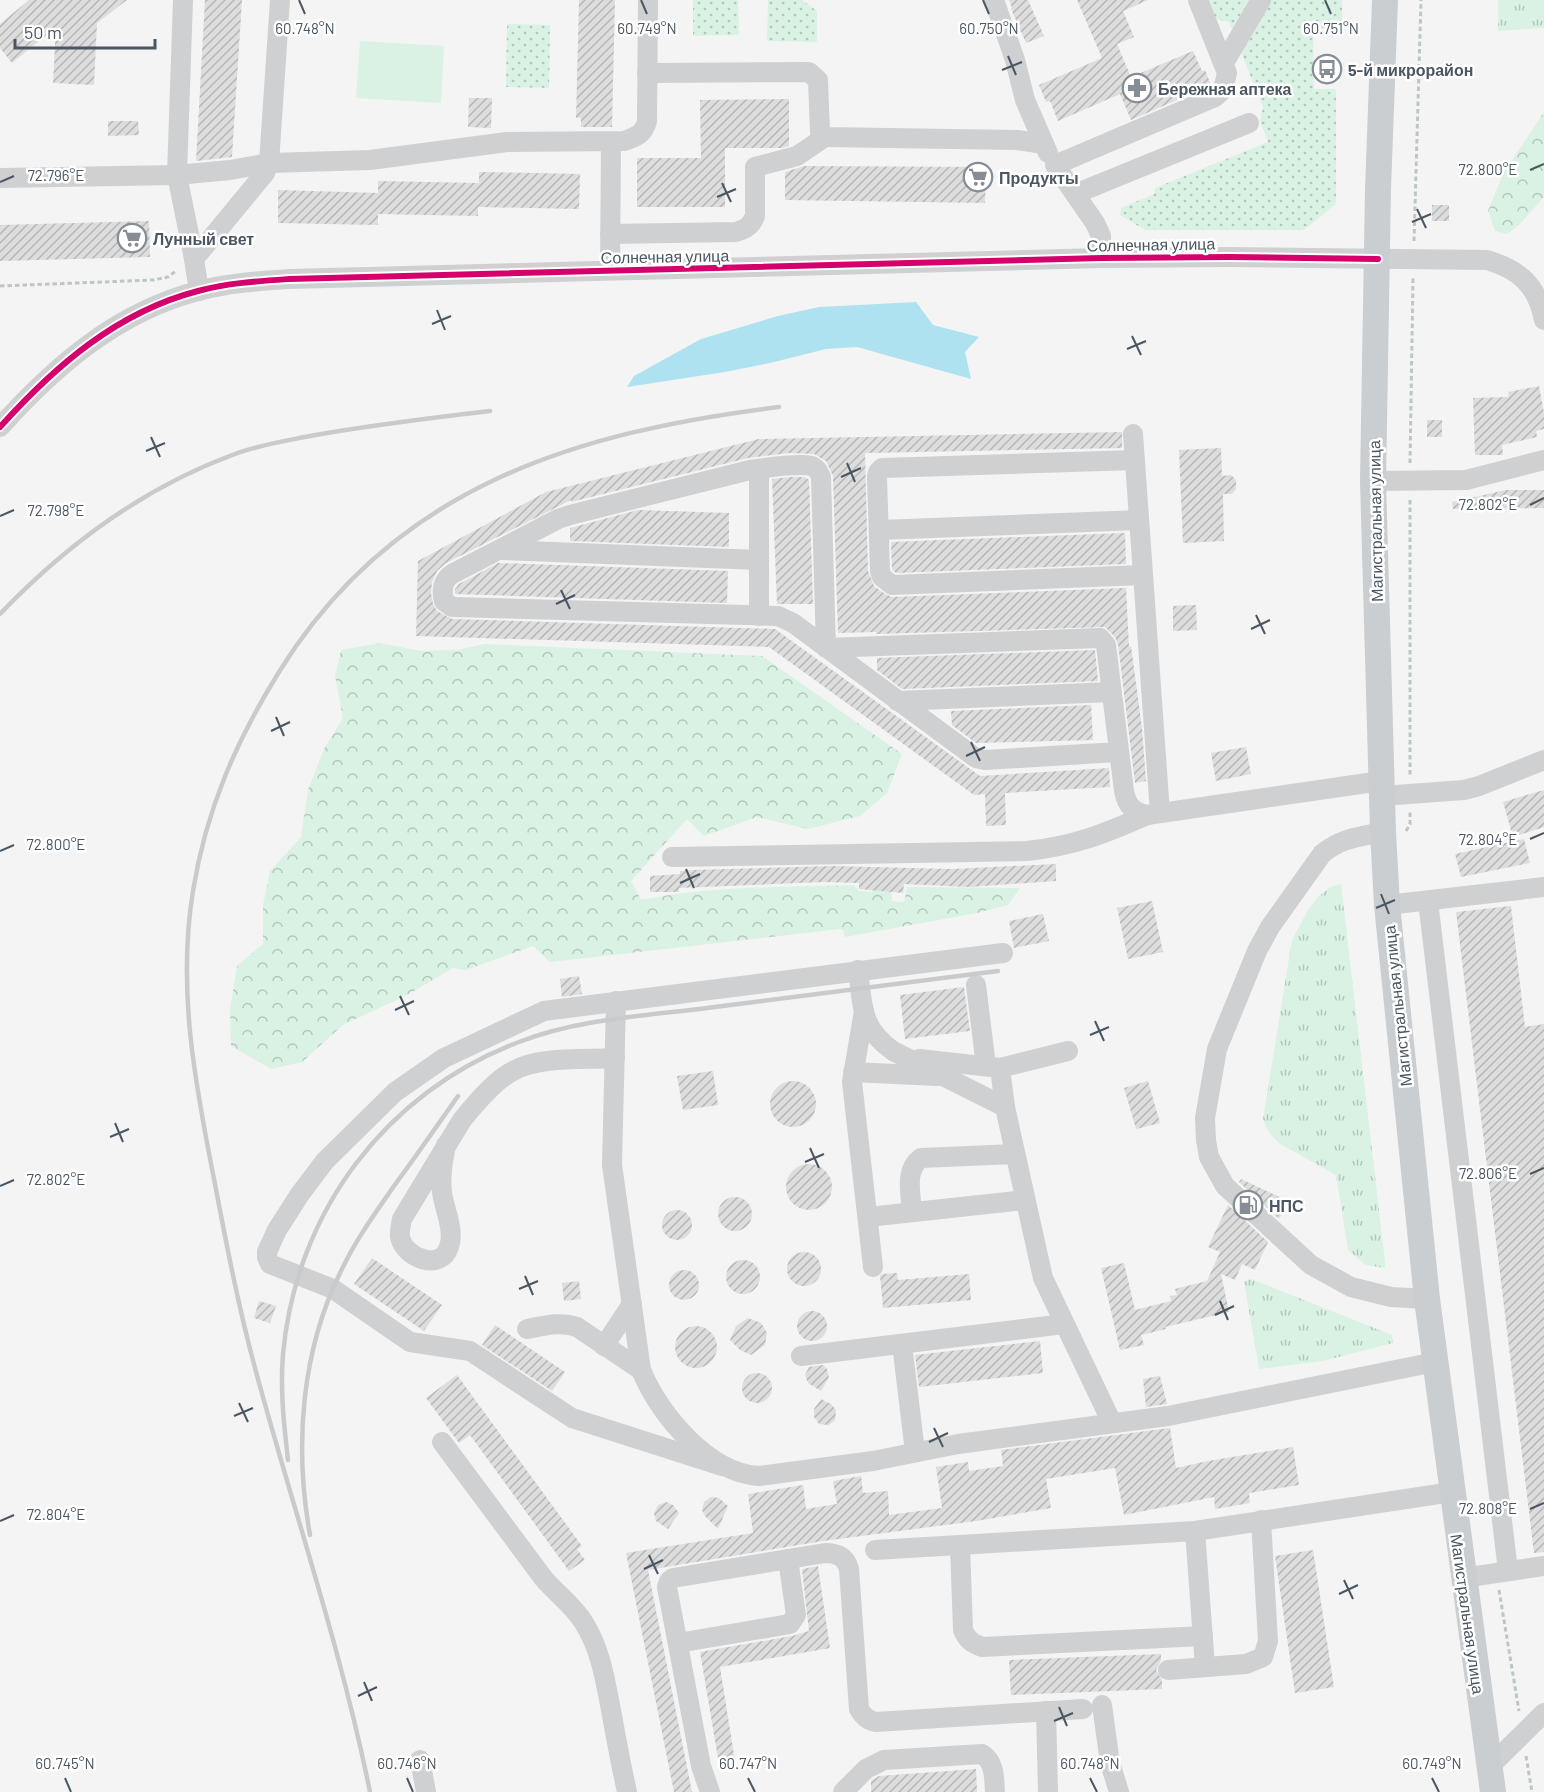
<svg xmlns="http://www.w3.org/2000/svg" width="1544" height="1792" font-family="Barlow,sans-serif">
	<defs>
		<pattern id="grass-tufts" width="24" height="20" patternUnits="userSpaceOnUse" patternTransform="scale(1.5)"><rect width="24" height="20" fill="#d9f2e3"/><path d="M3 7l-1-3M5 7V3M7 7l1-3M15 17l-1-3M17 17v-4M19 17l1-3" fill="none" stroke="#b2c7bb"/></pattern>
		<pattern id="forest-crowns" width="20" height="18" patternUnits="userSpaceOnUse" patternTransform="scale(1.5)"><rect width="20" height="18" fill="#d9f2e3"/><path d="M2 6a3 3 0 1 1 6 0M12 15a3 3 0 1 1 6 0" fill="none" stroke="#b2c7bb"/></pattern>
		<pattern id="park-dots" width="8" height="8" patternUnits="userSpaceOnUse" patternTransform="scale(1.5)"><rect width="8" height="8" fill="#d9f2e3"/><path d="M2 2h.1M6 6h.1" fill="none" stroke="#b2c7bb" stroke-width="1.8" stroke-linecap="round"/></pattern>
		<pattern id="building-hatch" width="6" height="6" patternUnits="userSpaceOnUse" patternTransform="scale(1.5)"><rect width="6" height="6" fill="#ddddde"/><path d="M-1 1l2-2M0 6l6-6M5 7l2-2" fill="none" stroke="#b5b6b7"/></pattern>
	</defs>
	<rect width="100%" height="100%" fill="#f4f4f4"/>
	<!-- grass -->
	<g fill="url(#grass-tufts)">
		<path d="M1498 0H1544V28L1498 31Z"/>
		<path d="M1341 884 1385 1262V1268L1366 1265 1348 1250 1336 1175 1280 1144 1269 1133 1263 1119 1292 940 1308 910 1317 898 1330 887Z"/>
		<path d="M1251 1279 1392 1335 1393 1343 1323 1361 1259 1369 1244 1282Z"/>
	</g>
	<!-- forest -->
	<g fill="url(#forest-crowns)">
		<path d="M1544 112V197L1519 225 1507 234 1495 231 1488 211 1503 174Z"/>
		<path d="M380 643 421 651 457 650 484 644 762 656 902 754 887 793 860 816 808 829 757 817 704 836 687 819 631 881 641 900C710 885 783 888 854 885L859 891 872 892 873 886 891 888 892 901 904 902 907 887 1020 888 1008 905 977 913 845 937 843 930 840 929 550 962 533 946 466 970 453 968 407 995 343 1025 302 1062 271 1069 231 1046 230 1009 237 966 263 944V905L270 871 301 837 308 790 324 749 343 718 335 676 341 650Z"/>
	</g>
	<!-- park -->
	<g fill="url(#park-dots)">
		<path d="M693 0H738L739 35 693 36Z"/>
		<path d="M768 0H802L817 11V42L767 41Z"/>
		<path d="M1204 0H1342V26L1313 29 1314 89H1336V204L1304 230H1145L1120 215 1121 208 1154 194 1155 188 1268 142 1260 121 1263 107 1229 22 1212 18Z"/>
		<path d="M507 24 550 25 549 88 506 87Z"/>
	</g>
	<!-- pitch -->
	<path fill="#d9f2e3" d="M360 41 444 46 441 103 356 98Z"/>
	<!-- water -->
	<path fill="#aee2f0" d="M916 302 933 325 979 337 965 352 971 379 857 347 826 349 770 363 725 372 627 387 634 376 701 339 778 316 819 307Z"/>
	<!-- building -->
	<g fill="url(#building-hatch)">
		<path d="M29 0H127L97 23 94 85 53 83 56 27 12 63 0 48V24Z"/>
		<path d="M205 0H242L232 157 196 161Z"/>
		<path d="M579 0H615L612 127H581V118H576Z"/>
		<path d="M1009 0H1028L1044 36 1026 43 1011 9 1012 8Z"/>
		<path d="M1077 0H1148L1123 11 1134 37 1117 44 1131 77 1193 51 1202 71 1205 70 1211 85 1131 120 1120 94 1058 121 1050 101 1046 102 1039 85 1102 58Z"/>
		<path d="M1335 55 1336 80H1318L1317 56Z"/>
		<path d="M469 98H492L491 128 468 127Z"/>
		<path d="M789 99V146L782 148H725V207H637V158H701L700 100Z"/>
		<path d="M108 121H138L139 135 108 136Z"/>
		<path d="M804 166 986 167 985 203 785 200V172Z"/>
		<path d="M479 172 580 174 579 209 478 207V216L378 214V225L278 223V190L378 193V181L479 183Z"/>
		<rect x="1432" y="205" width="17" height="16"/>
		<path d="M149 221 150 257 0 261V225Z"/>
		<path d="M1539 386 1544 413V429L1536 431 1537 437 1502 445 1503 455H1475L1473 398 1509 397 1508 392Z"/>
		<rect x="1427" y="420" width="15" height="17"/>
		<path d="M1122 432V448L865 453 868 571 874 586 885 594 892 597 1126 588 1129 647 1131 646 1142 728 1146 781 1135 783 1118 644 1115 637 1105 627 876 634V632L838 633 833 476 826 461 814 454 789 453 748 458 571 502V500L446 563 437 571 432 582 431 593 433 604 437 611 452 619 775 629 980 776 1109 768 1110 787 1005 793 1006 825 986 826 985 794 974 795 769 647 416 636 418 561 546 492 759 439Z"/>
		<path d="M1221 448 1222 476 1231 475 1236 480V489L1232 494H1223L1224 541 1183 543 1179 450Z"/>
		<path d="M791 477H805L809 480 813 604H777L772 479Z"/>
		<path d="M1506 490H1544V508L1453 509 1452 502Z"/>
		<path d="M638 510 729 513V547L570 541V528Z"/>
		<path d="M1125 533 1126 564 896 573 892 569 891 542Z"/>
		<path d="M498 563 728 571 727 603 455 594V589L459 584Z"/>
		<path d="M1196 605 1197 630 1173 631V606Z"/>
		<path d="M1095 650 1098 681 902 689 877 670V658Z"/>
		<path d="M1091 705 1093 740 976 743 952 725 951 711Z"/>
		<path d="M1246 747 1251 774 1216 781 1211 753Z"/>
		<path d="M1544 790V827L1513 837 1503 802Z"/>
		<path d="M1524 839 1530 863 1461 877 1455 854Z"/>
		<path d="M1056 864V881L969 887 904 884 903 893 859 889V883L823 882 679 888V892H650V876L680 874V871L692 870 833 866 952 869Z"/>
		<path d="M1152 901 1163 952 1128 959 1117 908Z"/>
		<path d="M1511 906 1525 1027 1544 1024V1552L1534 1553 1456 912Z"/>
		<path d="M1043 914 1049 941 1014 948 1009 921Z"/>
		<path d="M579 976 582 994 562 997 560 979Z"/>
		<path d="M964 987 970 1031 905 1039 900 995Z"/>
		<path d="M713 1071 718 1105 683 1110 677 1076Z"/>
		<path d="M1148 1081 1160 1123 1136 1129 1124 1088Z"/>
		<circle cx="793" cy="1104" r="23"/>
		<circle cx="809" cy="1187" r="23"/>
		<path d="M1241 1179 1288 1201 1279 1219 1239 1182Z"/>
		<circle cx="735" cy="1214" r="17"/>
		<path d="M1228 1205 1268 1242 1255 1270 1242 1264 1235 1280 1221 1274 1229 1312 1165 1327 1166 1329 1141 1335 1144 1345 1120 1350 1101 1268 1124 1263 1135 1310 1171 1301 1170 1296 1177 1295 1175 1289 1207 1281 1220 1252 1208 1247Z"/>
		<circle cx="677" cy="1225" r="15"/>
		<circle cx="804" cy="1269" r="17"/>
		<path d="M372 1258 442 1305 424 1331 354 1284Z"/>
		<circle cx="743" cy="1277" r="17"/>
		<circle cx="684" cy="1285" r="15"/>
		<path d="M897 1273 898 1280 969 1274 971 1300 883 1308 880 1276 882 1274Z"/>
		<path d="M579 1281 581 1299 564 1301 562 1283Z"/>
		<path d="M259 1301 276 1306 270 1323 254 1318Z"/>
		<circle cx="812" cy="1326" r="15"/>
		<path d="M748 1318 761 1323 767 1333 765 1345 751 1355 740 1350 730 1340 736 1326Z"/>
		<path d="M495 1325 565 1372 552 1391 482 1345Z"/>
		<circle cx="696" cy="1347" r="21"/>
		<path d="M1040 1341 1043 1373 919 1387 915 1355Z"/>
		<path d="M823 1365 827 1369 829 1377 821 1391 808 1383 805 1375 809 1367Z"/>
		<circle cx="757" cy="1388" r="15"/>
		<path d="M457 1375 582 1546 577 1549 585 1560 569 1571 470 1435 459 1443 426 1398Z"/>
		<path d="M1160 1376 1167 1404 1146 1407 1143 1379Z"/>
		<path d="M821 1399 831 1404 836 1410 835 1420 829 1425 819 1424 814 1417V1409Z"/>
		<path d="M1170 1428 1176 1468 1208 1461 1293 1447 1299 1485 1249 1493 1250 1503 1215 1509 1214 1497 1124 1515 1115 1468 1046 1479 1051 1508 976 1521 823 1541 648 1570 692 1792H674L626 1553 753 1533 748 1494 803 1485 806 1509 837 1504 833 1481 861 1476 863 1493 888 1491 889 1515 942 1508 936 1467 968 1462 969 1471 1003 1466 1001 1450Z"/>
		<path d="M711 1497 719 1498 728 1506 718 1529 705 1516 702 1510 704 1502Z"/>
		<path d="M667 1502 673 1505 679 1513 668 1529 656 1521 654 1514 658 1505Z"/>
		<path d="M1313 1550 1334 1687 1295 1693 1275 1556Z"/>
		<path d="M818 1566 830 1648 720 1667 735 1761 719 1764 700 1652 792 1636 809 1631 802 1569Z"/>
		<path d="M1161 1654V1660L1156 1670 1162 1680V1689L1011 1695 1009 1660Z"/>
		<path d="M976 1769 977 1792H871V1781L879 1776Z"/>
	</g>
	<g fill="none" stroke-linecap="round" stroke-linejoin="round">
		<!-- path -->
		<g stroke="#bcc7c4" stroke-width="3" stroke-dasharray="4.5 3" stroke-linecap="butt">
			<path d="M1414 241 1421 0"/>
			<path d="M0 286 153 280 168 277 176 271"/>
			<path d="M1410 463 1413 278"/>
			<path d="M1410 500V775"/>
			<path d="M1406 831 1410 824V812"/>
			<path d="M1499 1590 1519 1711"/>
			<path d="M1526 1756 1532 1792"/>
		</g>
		<!-- minor -->
		<g stroke="#ced0d2" stroke-width="20">
			<path d="M183 0 177 175 194 259"/>
			<path d="M994 0 1015 60 1025 100 1048 153"/>
			<path d="M1224 63 1261 0"/>
			<path d="M647 73 809 72 818 80 820 132 825 137 1017 140 1044 144"/>
			<path d="M0 178 177 175 230 170 269 163 370 160 507 142 624 141C636 137 644 134 647 121L648 0"/>
			<path d="M1075 194 1249 123"/>
			<path d="M610 234 736 232C746 229 751 226 755 216V167L797 156 825 137"/>
			<path d="M1101 258V236L1095 223 1055 165 1215 97 1223 90 1227 73 1198 0"/>
			<path d="M610 270 611 143"/>
			<path d="M199 291 194 259 265 173 269 163 280 0"/>
			<path d="M0 427C55 366 117 312 198 291 227 283 259 281 289 279L1101 258 1230 257 1487 260C1520 270 1537 285 1544 320"/>
			<path d="M1133 434 1160 813"/>
			<path d="M1135 460 882 468 878 472 877 477 880 571 882 577 892 585 1143 575"/>
			<path d="M759 469V616"/>
			<path d="M1373 481 1466 480 1544 460"/>
			<path d="M879 530 1139 520"/>
			<path d="M501 550 759 560"/>
			<path d="M897 701 1111 692"/>
			<path d="M1118 752 985 760 976 758 793 623 778 616 452 607 444 601C441 590 443 580 452 574L558 519 570 515 750 470C763 468 799 463 812 466 817 468 819 472 821 477L826 648 1100 638 1106 645 1124 791C1127 806 1133 812 1147 815L1381 781"/>
			<path d="M1382 796 1464 790 1479 786 1544 760"/>
			<path d="M1383 832C1359 837 1341 838 1322 854L1270 927 1257 951 1217 1049 1205 1118 1206 1140 1209 1157 1225 1186 1311 1265 1351 1287 1391 1297 1427 1299"/>
			<path d="M672 857 1027 851C1074 846 1104 834 1147 815"/>
			<path d="M1428 901 1508 1571"/>
			<path d="M1387 905 1544 887"/>
			<path d="M858 970C863 1007 860 1027 893 1051L1005 1107 1043 1278 1112 1423"/>
			<path d="M976 985 986 1066"/>
			<path d="M616 1001 612 1165 641 1370C660 1415 708 1473 759 1476L873 1461 958 1444 1168 1416 1435 1362"/>
			<path d="M864 1011 852 1082 873 1267"/>
			<path d="M919 1059 1000 1068"/>
			<path d="M853 1072 937 1076"/>
			<path d="M1005 1107 1000 1068 1068 1051"/>
			<path d="M446 1145C443 1161 440 1176 442 1192 444 1209 455 1230 449 1247 441 1272 404 1258 400 1237 399 1231 401 1225 402 1219L462 1120C475 1104 495 1080 513 1071 539 1056 585 1060 615 1058"/>
			<path d="M912 1212C911 1194 904 1170 921 1158L1015 1154"/>
			<path d="M868 1217 1025 1200"/>
			<path d="M527 1329C544 1326 560 1321 577 1327L641 1370"/>
			<path d="M902 1344 915 1452"/>
			<path d="M604 1346 632 1304"/>
			<path d="M801 1356 1064 1324"/>
			<path d="M442 1442 544 1579C557 1594 574 1606 584 1623 601 1650 605 1680 611 1710 616 1738 621 1765 627 1792"/>
			<path d="M722 1466 572 1418 470 1351 410 1342 333 1289 270 1264 267 1257V1252L277 1230 300 1194 325 1161 395 1092 444 1058 544 1011 1003 953"/>
			<path d="M1195 1531 1205 1667"/>
			<path d="M960 1546 963 1630C967 1640 972 1643 982 1647L1203 1636"/>
			<path d="M875 1550 1195 1531 1452 1492"/>
			<path d="M1463 1578 1544 1566"/>
			<path d="M678 1643 790 1624 796 1615 788 1559"/>
			<path d="M1168 1670 1246 1664 1263 1657 1268 1641 1261 1520"/>
			<path d="M1102 1705 1110 1763 1119 1792"/>
			<path d="M1046 1711 1048 1792"/>
			<path d="M420 1760 426 1792"/>
			<path d="M1489 1767 1544 1713"/>
			<path d="M710 1792 701 1766 667 1587 669 1581 673 1578 825 1553C837 1553 846 1557 849 1569L859 1709C863 1716 867 1720 876 1722L1083 1709"/>
			<path d="M843 1792 866 1769 884 1760 982 1754C995 1762 994 1778 995 1792"/>
		</g>
		<!-- major -->
		<path stroke="#caced1" stroke-width="26" d="M1385 0 1378 189 1373 481 1383 832 1387 905 1427 1299 1493 1792"/>
		<!-- rail -->
		<g stroke="#c9cacc" stroke-width="4.5">
			<path d="M0 614C66 545 145 487 235 454 259 445 285 441 310 436 370 425 430 418 490 411"/>
			<path d="M288 1460C284 1425 280 1390 283 1354 296 1212 386 1092 519 1042 578 1019 645 1016 707 1008 804 996 901 984 998 971"/>
			<path d="M310 1535C294 1446 301 1349 343 1267 357 1238 376 1212 394 1186 416 1156 437 1126 458 1096"/>
			<path d="M370 1792C341 1648 293 1509 255 1368 238 1305 226 1242 214 1179 195 1083 177 988 193 891 206 810 236 741 279 672 393 487 575 432 779 407"/>
		</g>
		<!-- cycleway casing -->
		<g stroke="#fff" stroke-width="10">
			<path id="cycleway" d="M0 427C55 366 117 312 198 291 227 283 259 281 289 279L1101 258 1230 257 1378 259"/>
		</g>
		<!-- cycleway -->
		<use href="#cycleway" stroke="#d6006c" stroke-width="6"/>
	</g>
	<!-- ticks -->
	<path fill="none" stroke="#4a5661" stroke-width="2" d="M299 0 305 14M641 0 647 14M983 0 989 14M1325 0 1331 14M1008 56 1016 75M1002 70 1022 62M1530 170 1544 164M0 182 14 176M722 183 731 202M717 197 736 189M1417 209 1426 228M1412 222 1431 214M437 310 445 330M432 324 451 316M1132 336 1141 355M1127 349 1146 341M151 437 160 457M146 451 165 443M847 463 855 482M841 477 861 468M1530 505 1544 498M0 516 14 510M561 590 570 609M556 604 575 595M1256 615 1265 634M1251 629 1270 620M276 717 284 736M271 731 290 722M971 742 980 761M966 756 985 747M1530 839 1544 833M0 851 14 845M686 869 694 888M680 883 700 874M1381 894 1389 914M1376 908 1395 900M400 996 409 1015M395 1010 414 1001M1095 1021 1104 1041M1090 1035 1109 1027M115 1123 123 1142M110 1137 129 1129M810 1148 819 1168M805 1162 824 1154M1530 1174 1544 1168M0 1186 14 1180M525 1276 533 1295M519 1289 538 1281M1220 1301 1228 1320M1215 1315 1234 1306M239 1403 248 1422M234 1416 253 1408M934 1428 943 1447M929 1442 948 1433M1530 1509 1544 1503M0 1521 14 1515M649 1555 658 1574M644 1569 663 1560M1344 1580 1353 1599M1339 1594 1358 1585M364 1682 372 1701M358 1696 377 1687M1059 1707 1067 1726M1054 1721 1073 1713M65 1778 71 1792M407 1778 413 1792M748 1778 755 1792M1090 1778 1097 1792M1432 1778 1439 1792"/>
	<!-- icons -->
	<defs>
		<g id="bus-ring" transform="scale(1.5)"><circle r="9.5" fill="#fff" stroke="#868d94" stroke-width="1.5"/><path d="M-5-6H5V4H4V6H2V4H-2V6H-4V4H-5ZM-3.5-4V0h7V-4ZM-3.5 1.2v1.5H-2V1.2ZM2 1.2v1.5H3.5V1.2Z" fill="#868d94"/></g>
		<g id="pharmacy-ring" transform="scale(1.5)"><circle r="9.5" fill="#fff" stroke="#868d94" stroke-width="1.5"/><path d="M-2-6h4v4h4v4h-4v4h-4v-4h-4v-4h4Z" fill="#868d94"/></g>
		<g id="supermarket-ring" transform="scale(1.5)"><circle r="9.5" fill="#fff" stroke="#868d94" stroke-width="1.5"/><path d="M-6-5.5h2.5l.6 2H6L4.5 2H-2.5L-4.4-4H-6ZM-1.5 3.2a1.3 1.3 0 1 0 .1 0ZM3 3.2a1.3 1.3 0 1 0 .1 0Z" fill="#868d94"/></g>
		<g id="fuel-ring" transform="scale(1.5)"><circle r="9.5" fill="#fff" stroke="#868d94" stroke-width="1.5"/><path d="M-5.5-6h7V0h2V4h1.3V-2.5L3-4.5l.8-.8L6-3V5H2.5V1h-1V6h-7ZM-4.2-4.7v3.2H.2V-4.7Z" fill="#868d94"/></g>
	</defs>
	<g fill-rule="evenodd">
		<use href="#bus-ring" x="1327" y="69"/>
		<use href="#pharmacy-ring" x="1137" y="88"/>
		<use href="#supermarket-ring" x="978" y="177"/>
		<use href="#supermarket-ring" x="132" y="238"/>
		<use href="#fuel-ring" x="1248" y="1205"/>
	</g>
	<g text-anchor="middle" dominant-baseline="central" stroke-width="5" stroke-linejoin="round" paint-order="stroke">
		<!-- poi labels -->
		<g font-size="16" font-weight="bold" fill="#4a5661" stroke="#fff" text-anchor="start">
			<text x="1348" y="69">5-й микрорайон</text>
			<text x="1158" y="88">Бережная аптека</text>
			<text x="999" y="177">Продукты</text>
			<text x="153" y="238">Лунный свет</text>
			<text x="1269" y="1205">НПС</text>
		</g>
		<!-- street labels -->
		<g font-size="16" fill="#4a5661" stroke="#fff">
			<text transform="translate(1151 244) rotate(-1)">Солнечная улица</text>
			<text transform="translate(665 256) rotate(-1)">Солнечная улица</text>
			<text transform="translate(1375 521) rotate(-91)">Магистральная улица</text>
			<text transform="translate(1397 1006) rotate(-96)">Магистральная улица</text>
			<text transform="translate(1468 1614) rotate(82)">Магистральная улица</text>
		</g>
	</g>
	<g font-size="15" text-anchor="middle" fill="#4a5661" stroke="#fff" stroke-width="5" stroke-linejoin="round" paint-order="stroke">
		<text x="305" y="34">60.748°N</text>
		<text x="647" y="34">60.749°N</text>
		<text x="989" y="34">60.750°N</text>
		<text x="1331" y="34">60.751°N</text>
		<text x="1488" y="175">72.800°E</text>
		<text x="56" y="181">72.796°E</text>
		<text x="1488" y="510">72.802°E</text>
		<text x="56" y="516">72.798°E</text>
		<text x="1488" y="845">72.804°E</text>
		<text x="56" y="850">72.800°E</text>
		<text x="1488" y="1179">72.806°E</text>
		<text x="56" y="1185">72.802°E</text>
		<text x="1488" y="1514">72.808°E</text>
		<text x="56" y="1520">72.804°E</text>
		<text x="65" y="1769">60.745°N</text>
		<text x="407" y="1769">60.746°N</text>
		<text x="748" y="1769">60.747°N</text>
		<text x="1090" y="1769">60.748°N</text>
		<text x="1432" y="1769">60.749°N</text>
	</g>
	<!-- scale -->
	<path d="M15 39v9h140v-9" fill="none" stroke="#4a5661" stroke-width="3"/>
	<text x="24" y="39" font-size="18" fill="#4a5661" stroke="#ffffff" stroke-width="4.5" paint-order="stroke">50 m</text>
</svg>
